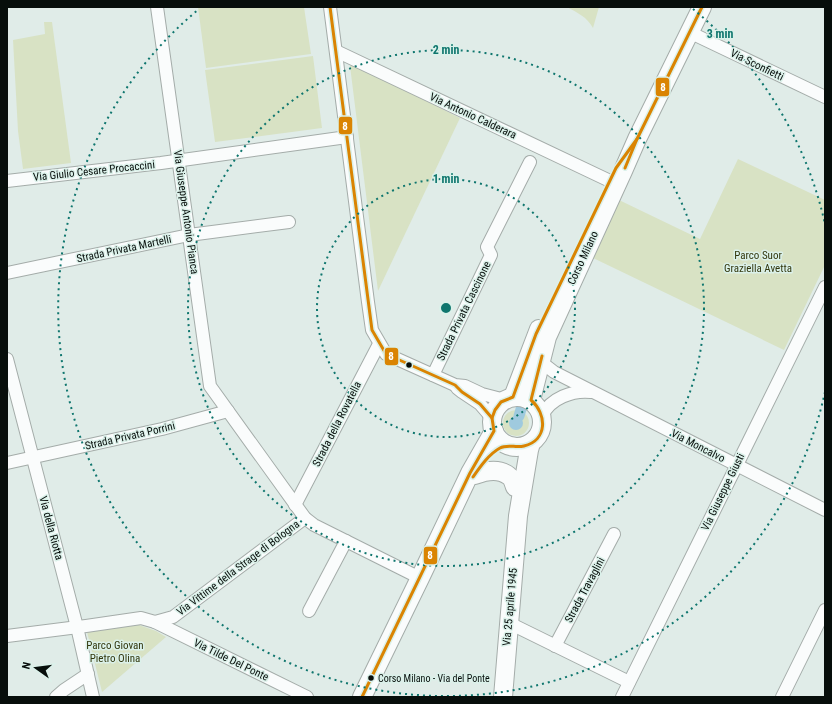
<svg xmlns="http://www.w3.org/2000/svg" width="832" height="704" font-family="'Roboto Condensed',sans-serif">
	<rect width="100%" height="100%" fill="#e0ece8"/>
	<!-- green -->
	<g fill="#d8e2c4">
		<path d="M198 7H304L311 54 206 68Z"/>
		<path d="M567 7H599L593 28C587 17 578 13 567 7Z"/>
		<path d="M44 22H52L71 163 23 169 18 131 13 40 45 34Z"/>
		<path d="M313 56 322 128 215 142 205 70Z"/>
		<path d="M353 64 460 118 378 291 350 66Z"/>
		<path d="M738 159 825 200V265L784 350 591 257 619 200 700 239Z"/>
		<circle cx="516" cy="423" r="13"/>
		<path d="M139 625 156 631 166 637 102 692 87 632Z"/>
	</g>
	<!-- water -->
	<circle fill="#9fcade" cx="516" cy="423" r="7"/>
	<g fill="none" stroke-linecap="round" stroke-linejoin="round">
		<!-- canal -->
		<path stroke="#9fcade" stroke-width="11" d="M519 416 527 389"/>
		<!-- street casing -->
		<g stroke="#a4aca9" stroke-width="14">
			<g id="street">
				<path d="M157 7 210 386 305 518 314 525 420 578"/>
				<path d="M330 7 368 302 372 330 386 354 455 385 465 386 482 394 505 400"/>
				<path d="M689 32 825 97"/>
				<path d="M336 51 610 181"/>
				<path d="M7 181 161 163 347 137"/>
				<path d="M7 273 189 235 289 222"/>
				<path d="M542 357 545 365 554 372 825 510"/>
				<path d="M7 359 77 627 93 697"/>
				<path d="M433 375 491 255 487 247 530 162"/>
				<path d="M457 388 462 392 480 404 492 418"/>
				<path d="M542 416C550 398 573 390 591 392"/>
				<path d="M7 463 162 429 228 411"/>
				<path d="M295 505 379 344"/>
				<path d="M309 611 346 541"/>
				<path d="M155 622 307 697"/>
				<path d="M509 623 629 682"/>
				<path d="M7 636 86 626 141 618 155 622 173 617 305 518"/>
				<path d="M555 646 614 534"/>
				<path d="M56 697 64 690 88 674"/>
				<path d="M622 697 825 287"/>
				<path d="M782 697 825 610"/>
			</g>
		</g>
		<!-- secondary casing -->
		<g stroke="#a4aca9" stroke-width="20">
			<g id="secondary">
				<circle cx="517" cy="422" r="25"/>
				<path d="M513 397 539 329"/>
				<path d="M531 400 547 337 623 171 637 139 702 7"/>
				<path d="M475 475C485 471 499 468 509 476 512 478 514 484 515 487"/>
				<path d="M362 697 420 578 470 473 494 431"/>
				<path d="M503 697 518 516 529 450 531 443"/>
			</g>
		</g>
		<!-- street -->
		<use href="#street" stroke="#fafcfc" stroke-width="12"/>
		<!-- secondary -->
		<use href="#secondary" stroke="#fafcfc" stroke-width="18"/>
		<!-- bus-1 casing -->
		<g stroke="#dbf1ea" stroke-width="6">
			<g id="bus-1">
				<path d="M330 7 372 330 386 354 455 385 462 392 480 404 492 418"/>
				<path d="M625 168 637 139 702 7"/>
				<path d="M473 477C480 467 489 454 500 448 507 444 516 448 524 446 548 440 547 414 531 400L542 356"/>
				<path d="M362 697 470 473 494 431 492 418 495 410 501 402 513 397 536 334 616 168 637 139"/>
			</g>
		</g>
		<!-- bus-1 -->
		<use href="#bus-1" stroke="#da8402" stroke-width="3"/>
	</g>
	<!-- distance rings -->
	<g fill="none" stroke="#0f766e" stroke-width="2" stroke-dasharray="2 4">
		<circle cx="446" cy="308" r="129"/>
		<circle cx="446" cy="308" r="258"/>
		<path d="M825 392A388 388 0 1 1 199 9M693 9A388 388 0 0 1 825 224"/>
	</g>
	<!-- markers -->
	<g fill="#070e0b" stroke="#dbf1ea" stroke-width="1.5">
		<circle cx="409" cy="365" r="3.5"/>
		<circle cx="371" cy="678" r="3.5"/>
	</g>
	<g text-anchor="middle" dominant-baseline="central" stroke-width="3" stroke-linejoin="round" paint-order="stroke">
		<!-- bus labels -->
		<g font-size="10" fill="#070e0b" stroke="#dbf1ea" text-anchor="start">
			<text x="378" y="678">Corso Milano - Via del Ponte</text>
		</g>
		<!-- street labels -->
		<g font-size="11" fill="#070e0b" stroke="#dbf1ea">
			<text transform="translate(757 65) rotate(26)">Via Sconfietti</text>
			<text transform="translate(473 116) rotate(25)">Via Antonio Calderara</text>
			<text transform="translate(94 171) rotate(-6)">Via Giulio Cesare Procaccini</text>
			<text transform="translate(186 212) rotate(82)">Via Giuseppe Antonio Pianca</text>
			<text transform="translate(124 249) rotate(-12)">Strada Privata Martelli</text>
			<text transform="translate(583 258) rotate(-65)">Corso Milano</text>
			<text transform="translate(464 311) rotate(-64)">Strada Privata Cascinone</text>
			<text transform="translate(337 424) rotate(-63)">Strada della Rovatella</text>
			<text transform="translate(130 436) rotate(-13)">Strada Privata Porrini</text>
			<text transform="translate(698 446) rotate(27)">Via Moncalvo</text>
			<text transform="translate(723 492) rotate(-64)">Via Giuseppe Giusti</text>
			<text transform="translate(51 528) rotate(75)">Via della Riotta</text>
			<text transform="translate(238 568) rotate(-37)">Via Vittime della Strage di Bologna</text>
			<text transform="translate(585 590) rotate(-62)">Strada Travaglini</text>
			<text transform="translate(510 607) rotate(-85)">Via 25 aprile 1945</text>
			<text transform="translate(231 660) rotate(26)">Via Tilde Del Ponte</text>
		</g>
		<!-- park labels -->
		<g font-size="11" fill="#32370d" stroke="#dbf1ea">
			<text x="758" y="255">Parco Suor<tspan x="758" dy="13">Graziella Avetta</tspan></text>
			<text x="115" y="645">Parco Giovan<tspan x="115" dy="13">Pietro Olina</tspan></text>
		</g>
	</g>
	<circle cx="446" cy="308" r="6" fill="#0f766e" stroke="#dbf1ea" stroke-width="2"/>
	<g font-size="12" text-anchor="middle" font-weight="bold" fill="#0f766e" stroke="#dbf1ea" stroke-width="3" stroke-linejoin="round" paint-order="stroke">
		<text x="720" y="38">3 min</text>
		<text x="446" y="54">2 min</text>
		<text x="446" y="183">1 min</text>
	</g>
	<g stroke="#dbf1ea" stroke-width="1.5">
		<rect x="655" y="77" width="15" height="20" rx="4" fill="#da8402"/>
		<rect x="338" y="116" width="15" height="19" rx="4" fill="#da8402"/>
		<rect x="384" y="347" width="15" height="19" rx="4" fill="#da8402"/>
		<rect x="423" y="546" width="15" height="19" rx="4" fill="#da8402"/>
	</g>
	<g font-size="11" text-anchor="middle" font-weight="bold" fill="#fff">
		<text x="663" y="91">8</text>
		<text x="345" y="130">8</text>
		<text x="391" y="360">8</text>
		<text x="430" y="559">8</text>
	</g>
	<!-- border -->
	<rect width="832" height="704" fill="none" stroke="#070e0b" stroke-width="16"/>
	<!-- north arrow -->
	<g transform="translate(36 668) rotate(284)" stroke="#dbf1ea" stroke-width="3" paint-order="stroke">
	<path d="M0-3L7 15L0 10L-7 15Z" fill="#070e0b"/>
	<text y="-6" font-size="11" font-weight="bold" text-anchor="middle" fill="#070e0b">N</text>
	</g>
</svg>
